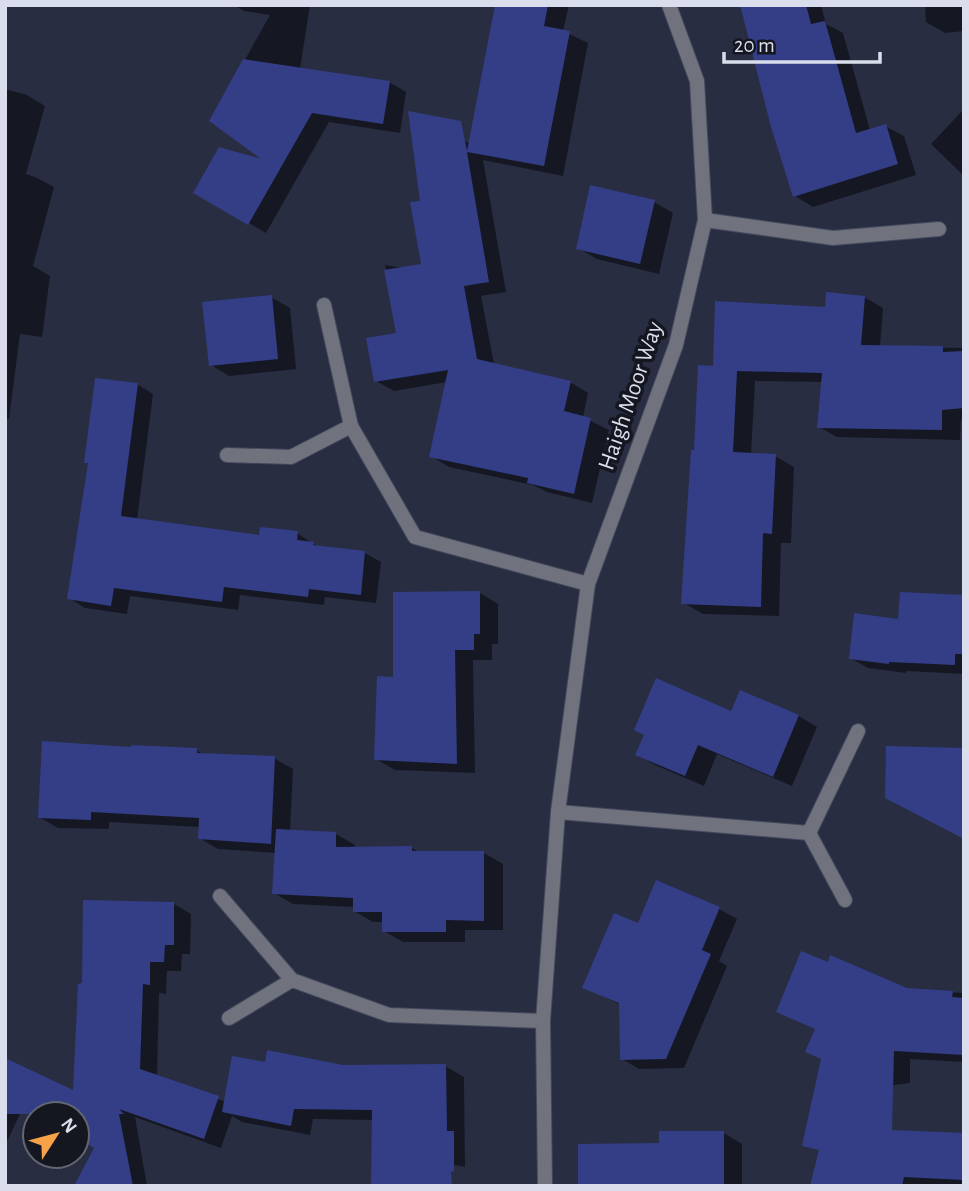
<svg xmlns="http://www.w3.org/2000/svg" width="969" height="1191" font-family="'Alegreya Sans',sans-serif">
	<rect width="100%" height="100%" fill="#282d42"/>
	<!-- shadow -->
	<g fill="#0007">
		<path d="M234 5H310L300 69 389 82 406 92 400 133 329 122 266 233 195 192 269 163 211 120 270 15 244 11Z"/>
		<path d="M493 5H569L563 31 588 43 563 176 483 160 506 292 481 296 494 364 570 382 588 393 583 417 609 430 592 503 547 492 533 485 449 467 431 456 447 382 394 391 376 381 398 335 385 265 435 274 463 140 470 144 496 7Z"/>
		<path d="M742 5H821L826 24 843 33 870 130 885 126 904 136 916 175 813 207 795 196Z"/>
		<path d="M909 5H964V31L945 33 926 22 925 6Z"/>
		<path d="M5 89 27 95 45 106 26 174 35 177 54 187 33 266 50 276 42 337 20 334 9 419H5Z"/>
		<path d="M964 109V176L931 144Z"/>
		<path d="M654 202 673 213 659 274 597 259 578 248Z"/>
		<path d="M271 297 290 308 296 369 229 376 211 365Z"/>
		<path d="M864 297 883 308 880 347 964 348V419H961L960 440 837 437 819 427 823 382 755 381 751 455 775 456 794 467 791 543H781L779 616 703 614 684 603 696 452 714 368 826 309Z"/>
		<path d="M137 384 153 394 137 520 261 537 297 533 318 547 365 553 381 562 376 603 325 597 324 605 240 595 238 610 130 596 127 614 85 608 69 598 89 464 86 462Z"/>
		<path d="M480 593 498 604V644H492V660H473L475 773 395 770 376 759 395 679Z"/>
		<path d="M964 597V674L906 671V673L868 668 850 658 900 621Z"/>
		<path d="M741 692 799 716 817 727 792 786 717 754 704 786 655 765 637 754 732 713Z"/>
		<path d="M132 749 196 750 205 755 274 758 293 769 290 831 336 834 355 845 354 848H412L420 853H484L503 864V930H465V942H403L384 931V922H373L354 911V907L293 904 274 893 276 853 218 849 199 838 200 827 109 822V829L58 828 39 817Z"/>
		<path d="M657 882 719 909 737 919 719 961 727 966 684 1068 639 1069 622 1059 621 1005 585 987 639 926Z"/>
		<path d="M174 904 191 914 190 954H182L181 971H167L166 994 159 993 157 1077 226 1102 266 1064 343 1067 445 1066 464 1077 465 1167 392 1152 374 1120 313 1119 310 1135 242 1122 232 1116 221 1148 135 1117 147 1186H76L96 1148 77 1136V1114H42L25 1103 5 1146V1059L75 1093Z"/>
		<path d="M829 964 907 990 964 993V1062L910 1059V1083L834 1093 822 1060 808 1051 817 1030 778 1011Z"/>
		<path d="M724 1133 742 1144V1186H585Z"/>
		<path d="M964 1134V1186H819Z"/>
	</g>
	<!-- building -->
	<g fill="#333e87">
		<path d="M495 5H548L544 26 570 31 544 166 467 152 489 282 464 286 477 359 571 381 564 411 591 418 574 494 527 483 528 478 429 457 448 370 374 382 366 338 396 333 384 270 421 264 410 202 420 201 408 111 461 121 467 151Z"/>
		<path d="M740 5H806L811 24 825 21 856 133 886 124 898 164 793 197 771 127Z"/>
		<path d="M243 59 390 81 383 124 312 113 248 225 193 193 219 147 261 159 209 121Z"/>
		<path d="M590 185 655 200 640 264 576 249Z"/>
		<path d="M826 292 865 296 861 345 943 346V352L964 351V408L942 410V430L817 428 822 373 737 371 733 452 776 454 772 534 763 533 761 607 681 604 691 450H694L698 365 713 366 715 301 825 307Z"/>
		<path d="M272 295 278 359 209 366 202 302Z"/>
		<path d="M95 378 138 383 121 516 259 535 260 527 298 531 297 540 314 542 313 545 365 551 361 595 309 589 308 597 224 587 222 602 114 588 111 606 67 599 88 463H84Z"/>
		<path d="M480 591V634H474V650H455L457 764 374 760 377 676 393 677V592Z"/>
		<path d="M900 592 964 595V654H955V665L889 662V664L849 659 854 613 898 619Z"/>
		<path d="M656 678 731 711 740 690 799 715 773 777 698 745 685 776 635 755 644 735 634 730Z"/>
		<path d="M42 741 131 747V745L197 748V753L275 756 271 844 198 839 199 818 91 812V820L38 818Z"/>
		<path d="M886 746 964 748V839L885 798Z"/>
		<path d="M276 829 336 832V847L412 846V851H484V921L446 920V932H382V912H353V898L272 894Z"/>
		<path d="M656 880 720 907 702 950 711 954 666 1059 620 1060 619 1003 582 988 614 913 638 923Z"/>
		<path d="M83 900 174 902V945H165L164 962H150V985L143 984 140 1069 219 1096 204 1139 119 1109 124 1114H119L133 1186H74L94 1148 77 1138V1114H5V1058L73 1090 78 984 82 983Z"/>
		<path d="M801 951 828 962 830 955 907 988 953 991 952 997 964 998V1055L894 1051 892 1130 964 1133V1180L904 1177 902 1186H810L819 1150 802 1146 821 1059 805 1052 815 1029 776 1012Z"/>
		<path d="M267 1050 343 1065 446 1064 447 1131H454V1171L451 1172 452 1186H371L372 1110 294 1109 291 1126 222 1112 232 1056 265 1062Z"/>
		<path d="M659 1131H724V1186H578V1144L659 1143Z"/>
	</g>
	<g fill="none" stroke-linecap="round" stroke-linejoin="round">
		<!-- street casing -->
		<g stroke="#44495d" stroke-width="16">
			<g id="street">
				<path d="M705 220 833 238 939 229"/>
				<path d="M324 305 351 426 415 537 588 584"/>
				<path d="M227 455 291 457 351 426"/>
				<path d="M558 812 809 833 858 731"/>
				<path d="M809 833 845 900"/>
				<path d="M220 896 292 980 389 1015 543 1021"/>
				<path d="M229 1018 292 980"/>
				<path d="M545 1186 543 1021 558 812 588 584 676 345 705 220 697 81 669 5"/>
			</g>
		</g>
		<!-- street -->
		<use href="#street" stroke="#70737e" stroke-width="14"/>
	</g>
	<g text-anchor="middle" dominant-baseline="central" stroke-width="7" stroke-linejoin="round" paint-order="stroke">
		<!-- street labels -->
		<g font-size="24" fill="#dadeec" stroke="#141620">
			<text transform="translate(631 396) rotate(-71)">Haigh Moor Way</text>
		</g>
	</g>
	<!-- border -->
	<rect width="969" height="1191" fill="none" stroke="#dadeec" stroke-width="14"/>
	<!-- north arrow -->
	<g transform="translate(56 1135) rotate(54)"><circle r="33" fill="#141620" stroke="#636672" stroke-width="2"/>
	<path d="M0-5L12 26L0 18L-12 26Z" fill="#f7a149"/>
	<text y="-10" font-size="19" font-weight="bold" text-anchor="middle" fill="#dadeec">N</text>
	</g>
	<!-- scale -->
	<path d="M724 52v10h156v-10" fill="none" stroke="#dadeec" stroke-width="3.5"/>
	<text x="734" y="52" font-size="21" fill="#dadeec" stroke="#141620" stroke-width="5" paint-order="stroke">20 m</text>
</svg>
